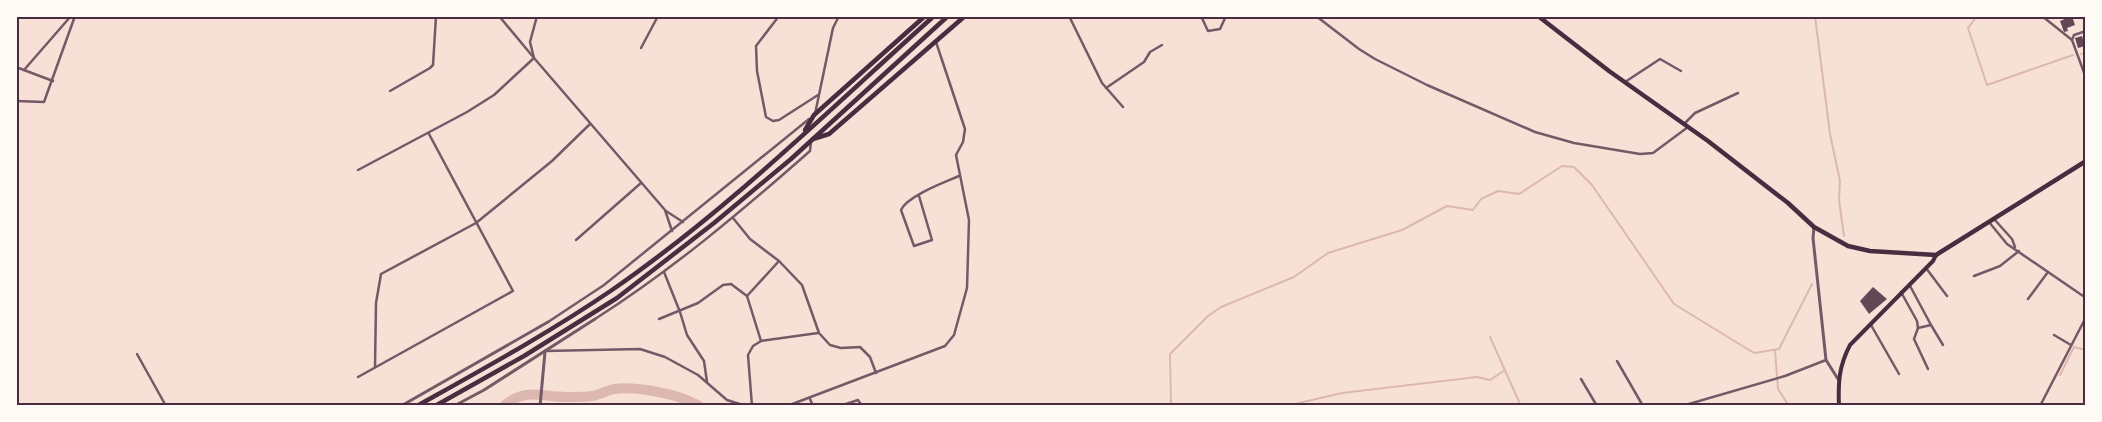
<svg xmlns="http://www.w3.org/2000/svg" width="2102" height="422" font-family="'Space Grotesk',sans-serif">
	<rect width="100%" height="100%" fill="#f7e1d7"/>
	<g fill="none" stroke-linecap="round" stroke-linejoin="round">
		<!-- stream -->
		<g stroke="#dcb8b0" stroke-width="2">
			<path d="M1815 16 1830 134 1840 181 1839 200 1844 236"/>
			<path d="M1977 16 1968 28 1987 85 2073 55"/>
			<path d="M2081 54 2086 53"/>
			<path d="M1490 337 1521 406"/>
			<path d="M1775 350 1778 389 1789 406"/>
			<path d="M2060 375 2074 347 2086 350"/>
			<path d="M1171 406 1170 354 1208 316 1221 307 1294 277 1328 253 1402 230 1447 206 1473 210 1481 199 1498 191 1519 194 1562 166 1574 167 1592 185 1674 304 1754 353 1779 349 1812 284"/>
			<path d="M1286 406 1342 393 1477 377 1490 380 1505 370"/>
		</g>
		<!-- river -->
		<path stroke="#dcb8b0" stroke-width="10" d="M504 406C527 386 542 398 569 397 576 397 584 397 592 396 599 395 606 391 614 389 636 386 680 394 699 406"/>
	</g>
	<!-- building -->
	<g fill="#644757">
		<path d="M2072 16 2075 25 2067 28 2068 31 2064 32 2060 21Z"/>
		<path d="M2082 36 2085 46 2078 48 2075 38Z"/>
		<path d="M1873 287 1887 299 1869 314 1860 301Z"/>
	</g>
	<g fill="none" stroke-linecap="round" stroke-linejoin="round">
		<!-- minor -->
		<g stroke="#755966" stroke-width="2.5">
			<path d="M537 16 530 42 534 58 665 210 672 231"/>
			<path d="M779 16 756 46 757 71 766 117 773 121 779 120 818 95"/>
			<path d="M1069 16 1102 83 1123 107"/>
			<path d="M1201 16 1208 31 1220 29 1226 16"/>
			<path d="M1316 16 1359 49 1375 59 1427 85 1535 132 1574 143 1640 154 1653 153 1688 127"/>
			<path d="M2042 16 2072 40"/>
			<path d="M2086 31 2074 35 2072 40 2086 78"/>
			<path d="M641 48 658 16"/>
			<path d="M16 67 53 81"/>
			<path d="M24 70 71 16"/>
			<path d="M1625 82 1660 59 1681 71"/>
			<path d="M1106 88 1144 62 1150 52 1162 45"/>
			<path d="M390 91 430 68 433 65 436 16"/>
			<path d="M16 101 44 102 75 16"/>
			<path d="M815 114 833 28 839 16"/>
			<path d="M1684 124 1695 113 1738 93"/>
			<path d="M358 170 467 112 494 95 534 58 499 16"/>
			<path d="M919 196 932 240 914 246 901 210C907 196 945 182 959 176"/>
			<path d="M666 211 683 222"/>
			<path d="M733 218 750 239 779 261 802 285 819 333 830 345 841 348 860 347 870 357 876 373"/>
			<path d="M1994 219 2012 239 2015 247"/>
			<path d="M1989 222 2007 244 2086 298"/>
			<path d="M576 240 641 183"/>
			<path d="M1926 268 1947 296"/>
			<path d="M664 272 680 312 687 335 704 361 707 382"/>
			<path d="M1974 276 2000 266 2019 251"/>
			<path d="M1909 284 1931 325"/>
			<path d="M1901 292 1917 321 1918 328 1914 339 1928 369"/>
			<path d="M2028 299 2048 272"/>
			<path d="M595 319C672 270 742 211 810 151L811 141"/>
			<path d="M659 319 698 303 723 285 731 284 747 296"/>
			<path d="M548 322 604 285 809 119"/>
			<path d="M1871 325 1899 374"/>
			<path d="M1918 328 1931 325 1943 345"/>
			<path d="M2054 335 2071 345"/>
			<path d="M761 341 747 296 779 261"/>
			<path d="M545 351 640 349 665 357 698 375 727 400 746 406"/>
			<path d="M137 354 166 406"/>
			<path d="M1617 361 1643 406"/>
			<path d="M375 367 376 303 381 274 476 223 552 161 590 124"/>
			<path d="M358 377 513 291 429 134"/>
			<path d="M1581 379 1597 406"/>
			<path d="M810 399 813 406"/>
			<path d="M752 406 748 355 753 346 761 341 818 333"/>
			<path d="M787 406 945 346 954 335 967 288 969 220 956 155 963 142 965 129 936 42"/>
			<path d="M840 406 858 400 862 406"/>
			<path d="M1682 406 1785 376 1826 360"/>
			<path d="M2040 406 2086 317"/>
		</g>
		<!-- tertiary -->
		<g stroke="#755966" stroke-width="3">
			<path d="M1814 227 1813 238 1826 360 1838 379"/>
			<path d="M401 406 548 322"/>
			<path d="M454 406 484 390 595 319"/>
			<path d="M540 406 545 352"/>
		</g>
		<!-- secondary -->
		<path stroke="#4a2c40" stroke-width="4" d="M1839 406C1838 382 1839 366 1850 345L1933 261 1936 255"/>
		<!-- primary -->
		<path stroke="#4a2c40" stroke-width="4.5" d="M1538 16 1609 71 1708 141 1788 203 1814 227 1848 246 1870 251 1936 255 2086 161"/>
		<!-- trunk -->
		<g stroke="#4a2c40" stroke-width="4.5">
			<path d="M805 130 814 115 925 16"/>
			<path d="M813 139 829 134 965 16"/>
			<path d="M417 406C483 369 549 333 612 290 728 210 829 110 934 16"/>
			<path d="M435 406 524 356 617 298 714 223 791 159 948 16"/>
		</g>
	</g>
	<!-- border -->
	<rect width="2102" height="422" fill="none" stroke="#fffaf5" stroke-width="35"/>
	<rect x="18" y="18" width="2066" height="386" fill="none" stroke="#4a2c40" stroke-width="2"/>
</svg>
